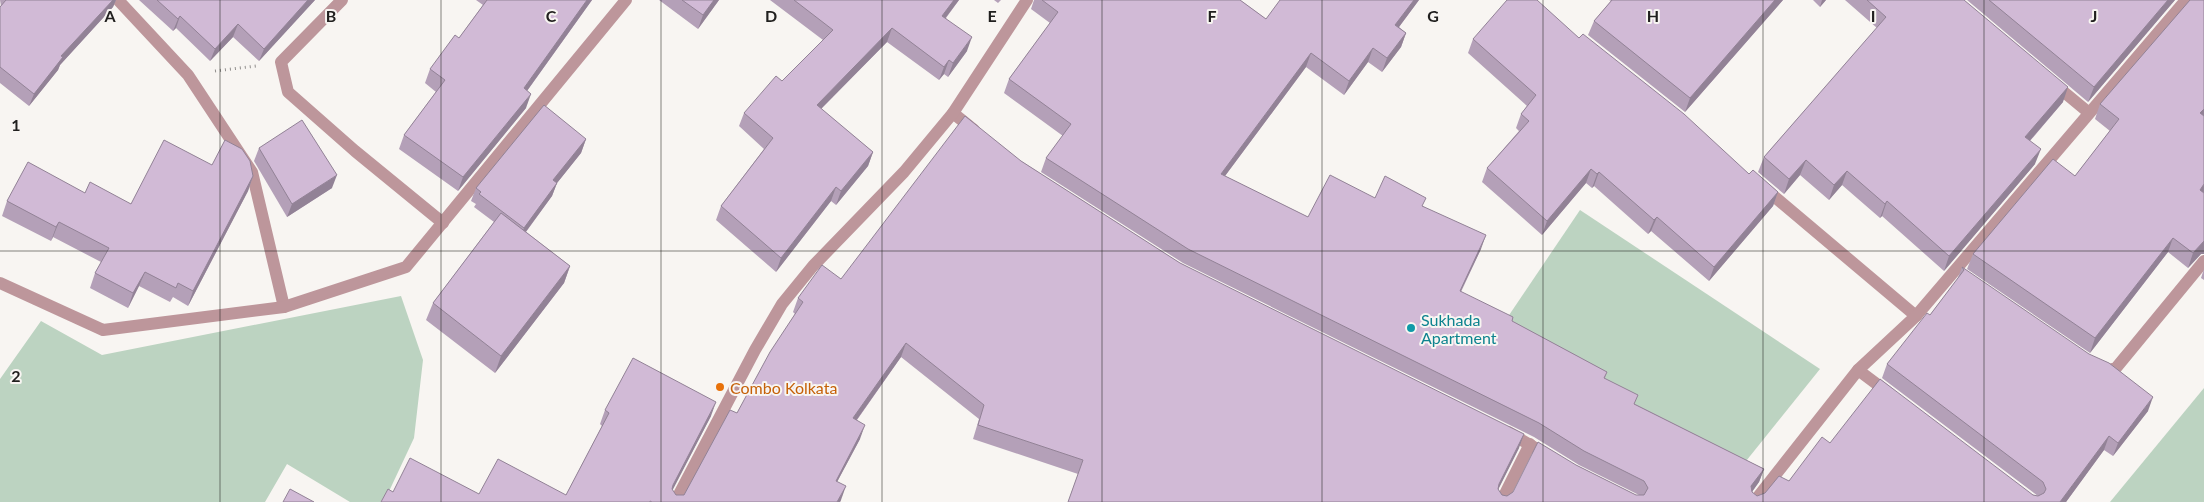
<svg xmlns="http://www.w3.org/2000/svg" width="2204" height="502" font-family="Lato,sans-serif">
	<rect width="100%" height="100%" fill="#f8f5f2"/>
	<!-- green -->
	<g fill="#bcd3c1">
		<path d="M1580 210 1820 369 1730 481 1499 330Z"/>
		<path d="M401 296 423 360 414 438 384 502H350L287 464 265 502H0V379L41 321 102 355Z"/>
		<path d="M2204 388V502H2110Z"/>
	</g>
	<g fill="none" stroke-linecap="round" stroke-linejoin="round">
		<!-- path -->
		<path stroke="#908e8c" stroke-width="3" stroke-dasharray="1 4" stroke-linecap="butt" d="M215 71 256 66"/>
		<!-- street -->
		<g stroke="#bd969b" stroke-width="12">
			<path d="M118 0 188 75 252 172 284 307"/>
			<path d="M342 0 281 62 288 92 355 151 443 223"/>
			<path d="M2053 83 2088 112"/>
			<path d="M953 113 974 130"/>
			<path d="M1763 187 1916 316"/>
			<path d="M0 283 103 330 284 307 406 267 626 0"/>
			<path d="M2100 368 2109 370 2116 368 2204 261"/>
			<path d="M1858 370 1890 394"/>
			<path d="M1508 432 1549 456"/>
			<path d="M675 502 755 350 782 304 813 266 904 172 953 113 1027 0"/>
			<path d="M1501 502 1530 444"/>
			<path d="M1754 502 1858 370 1916 316 2186 0"/>
		</g>
	</g>
	<!-- wall -->
	<g fill="#b4a0b8">
		<path d="M0 0H116L113 7 60 65 58 70 29 106 0 83V7L1 6Z"/>
		<path d="M139 0H315L259 61 233 37 210 61 176 28 173 31Z"/>
		<path d="M476 0H592L527 91 526 108 458 191 399 149 404 135 436 92 425 83 430 69 459 38 483 5Z"/>
		<path d="M659 0H719L698 29Z"/>
		<path d="M770 0H959L946 18 967 51 948 77 944 74 939 80 887 42 821 109 873 152 868 166 836 205 831 201 776 272 716 220 721 206 764 149 739 126 744 113 782 81 823 40Z"/>
		<path d="M994 0H1001L998 3Z"/>
		<path d="M1034 0H1240L1266 19 1419 0 1399 27 1406 33 1401 47 1382 72 1368 62 1344 95 1306 67 1225 176 1308 217 1375 198 1423 206 1481 249 1461 292 1512 321 1607 372 1605 378 1635 404 1764 469 1759 482 1752 492 1757 496 1765 493 1789 481 1830 443 2038 496 1882 378 1887 364 1930 315 1957 280 1962 267 2148 411 2113 456 2104 450 2066 502H1068L1078 474 973 439 979 419 901 357 857 420 860 439 837 482 841 500 840 502H381L393 492 479 494 566 495 602 426 600 424 605 410 711 416 672 490 676 495H684L737 413 795 314 793 312 798 298 841 279 1021 161 1180 263 1519 448 1498 489 1502 495 1507 496 1576 465 1636 495H1639L1579 465 1534 437 1183 263 1041 172 1046 158 1063 136 1004 93 1009 79 1050 23 1031 9Z"/>
		<path d="M1609 0H1783L1685 112 1588 35 1594 21 1611 1Z"/>
		<path d="M1813 0H1826L1820 7Z"/>
		<path d="M1845 0H1964L2063 102 2030 141 2035 164 1944 271 1882 216 1880 218 1842 185 1829 200 1800 175 1784 194 1758 172 1764 157 1877 28Z"/>
		<path d="M1967 0H2175L2088 102Z"/>
		<path d="M2204 0V192L2203 193 2201 254 2188 268 2168 252 2090 353 1967 269 1973 254 2075 176 2110 131 2095 119 2100 104Z"/>
		<path d="M1579 38 1749 174 1778 192 1773 206 1709 281 1651 231 1648 234 1594 186 1592 188 1586 183 1542 235 1482 182 1487 168 1519 131 1516 128 1521 114 1527 106 1468 53 1473 39Z"/>
		<path d="M586 139 581 153 557 183 552 196 526 232 570 266 564 283 495 373 426 320 433 303 494 222 474 207 476 204 471 201 476 188Z"/>
		<path d="M259 148 332 188 287 217 254 161Z"/>
		<path d="M212 165 253 176 248 191 188 306 173 297 170 302 139 286 128 308 90 288 95 273 101 262 53 237 51 241 2 216 7 201 85 193 131 204Z"/>
		<path d="M2204 269V280L2201 278Z"/>
	</g>
	<!-- shaded-wall -->
	<g fill="#928296">
		<path d="M113 0H116L113 7 60 65 58 70 29 106 34 94 61 56Z"/>
		<path d="M308 0H315L259 61 264 49Z"/>
		<path d="M587 0H592L519 102 524 88Z"/>
		<path d="M714 0H719L698 29 703 15Z"/>
		<path d="M954 0H959L937 29 942 16Z"/>
		<path d="M1414 0H1419L1390 39 1395 25Z"/>
		<path d="M1775 0H1783L1685 112 1690 98Z"/>
		<path d="M1822 0H1826L1820 7Z"/>
		<path d="M2168 0H2175L2088 102 2094 87Z"/>
		<path d="M180 16 176 28 173 31 178 19Z"/>
		<path d="M238 24 233 37 210 61 215 49Z"/>
		<path d="M892 28 887 42 812 118 817 105Z"/>
		<path d="M1406 33 1401 47 1382 72 1387 58Z"/>
		<path d="M972 37 967 51 948 77 953 63Z"/>
		<path d="M1373 48 1368 62 1344 95 1349 81Z"/>
		<path d="M1311 53 1306 67 1216 188 1221 174Z"/>
		<path d="M949 60 944 74 939 80 944 67Z"/>
		<path d="M2068 87 2063 102 2020 152 2025 137Z"/>
		<path d="M531 94 526 108 458 191 463 177Z"/>
		<path d="M2204 109V116L2200 113Z"/>
		<path d="M586 139 581 153 557 183 552 196 519 241 524 228 553 180Z"/>
		<path d="M2041 149 2035 164 1944 271 1949 256Z"/>
		<path d="M873 152 868 166 836 205 841 191Z"/>
		<path d="M1806 160 1800 175 1784 194 1789 179Z"/>
		<path d="M1591 169 1586 183 1542 235 1547 221Z"/>
		<path d="M1847 171 1842 185 1829 200 1834 185Z"/>
		<path d="M1599 172 1594 186 1592 188 1597 174Z"/>
		<path d="M337 175 332 188 287 217 292 204Z"/>
		<path d="M253 176 248 191 188 306 193 291Z"/>
		<path d="M2204 184V192L2194 204 2200 190Z"/>
		<path d="M836 187 831 201 776 272 781 258Z"/>
		<path d="M1778 192 1773 206 1709 281 1714 267Z"/>
		<path d="M1887 201 1882 216 1880 218 1885 204Z"/>
		<path d="M1657 217 1651 231 1648 234 1654 220Z"/>
		<path d="M59 222 53 237 51 241 56 227Z"/>
		<path d="M1486 235 1481 249 1454 305 1460 291Z"/>
		<path d="M2173 238 2168 252 2090 353 2095 338Z"/>
		<path d="M2204 241V254H2201L2188 268 2193 253Z"/>
		<path d="M570 266 564 283 495 373 501 356Z"/>
		<path d="M145 272 139 286 128 308 133 293Z"/>
		<path d="M906 343 901 357 848 432 853 418Z"/>
		<path d="M2153 397 2148 411 2113 456 2118 443Z"/>
		<path d="M716 402 711 416 668 499 673 485Z"/>
		<path d="M865 425 860 439 830 495 836 481Z"/>
		<path d="M1524 434 1519 448 1494 498 1499 484Z"/>
		<path d="M2109 436 2104 450 2066 502H2060Z"/>
		<path d="M1764 469 1759 482 1746 500 1751 486Z"/>
		<path d="M846 486 841 500 840 502H837Z"/>
	</g>
	<!-- building -->
	<g fill="#d1bad6" stroke="#928296">
		<path d="M6 0H113L61 56 63 57 34 94 0 67V7Z"/>
		<path d="M157 0H308L264 49 238 24 215 49 180 16 178 19Z"/>
		<path d="M487 0H587L524 88 531 94 463 177 404 135 445 80 430 69 455 35 459 38Z"/>
		<path d="M682 0H714L703 15Z"/>
		<path d="M794 0H954L942 16 972 37 953 63 949 60 944 67 892 28 817 105 873 152 841 191 836 187 781 258 721 206 773 138 744 113 776 76 782 81 833 30Z"/>
		<path d="M1042 0H1240L1266 19 1280 0H1414L1395 25 1406 33 1387 58 1373 48 1349 81 1311 53 1221 174 1308 217 1330 175 1375 198 1385 176 1426 198 1422 206 1486 235 1460 291 1513 317 1512 321 1607 372 1604 378 1638 395 1634 404 1764 469 1751 486 1752 492 1757 496 1765 493 1779 476 1789 481 1822 437 1830 443 1880 379 2033 495 2038 496 2044 493 2046 489 2043 482 1887 364 1927 313 1930 315 1964 270 1962 267 2089 354 2109 363 2153 397 2118 443 2109 436 2060 502H1068L1083 460 978 425 984 405 906 343 853 418 865 425 836 481 846 486 837 502H652L650 501V502H381L388 489 393 492 410 458 479 494 498 459 566 495 609 413 605 410 633 358 716 402 673 485 672 489 676 495H684L730 410 737 413 770 352 803 302 798 298 822 265 841 279 965 116 1021 161 1180 263 1524 434 1499 484 1498 489 1502 495 1507 496 1513 492 1538 442 1576 465 1636 495H1644L1648 488 1644 481 1584 451 1539 423 1188 249 1046 158 1071 124 1009 79 1058 12Z"/>
		<path d="M1507 0H1537L1579 38 1583 34 1684 114 1749 174 1753 170 1778 192 1714 267 1657 217 1654 220 1599 172 1597 174 1591 169 1547 221 1487 168 1529 121 1521 114 1536 95 1473 39Z"/>
		<path d="M1612 0H1775L1690 98 1594 21Z"/>
		<path d="M1867 0H1964L2068 87 2025 137 2041 149 1949 256 1887 201 1885 204 1847 171 1834 185 1806 160 1789 179 1764 157 1886 17Z"/>
		<path d="M1989 0H2168L2094 87Z"/>
		<path d="M2190 0H2204V109L2200 113 2204 116V184L2200 190 2204 193V241L2193 253 2173 238 2095 338 1973 254 2053 159 2075 176 2119 119 2100 104Z"/>
		<path d="M544 105 586 139 553 180 557 183 524 228 479 194 481 192 476 188Z"/>
		<path d="M302 120 337 175 292 204 259 148Z"/>
		<path d="M164 140 212 165 225 140 242 149 250 161 253 176 193 291 178 283 176 288 145 272 133 293 95 273 109 248 59 222 56 227 7 201 28 162 85 193 90 182 131 204Z"/>
		<path d="M501 213 570 266 501 356 433 303Z"/>
		<path d="M290 489 314 502H283Z"/>
	</g>
	<!-- grid -->
	<path fill="none" stroke="#21201f" stroke-width="1" stroke-opacity="0.55" d="M220 0V502M441 0V502M661 0V502M882 0V502M1102 0V502M1322 0V502M1543 0V502M1763 0V502M1984 0V502M0 251H2204"/>
	<!-- markers -->
	<circle fill="#0f9aa8" stroke="#f8f5f2" stroke-width="2" cx="1411" cy="328" r="5"/>
	<circle fill="#e8710a" stroke="#f8f5f2" stroke-width="2" cx="720" cy="387" r="5"/>
	<g text-anchor="middle" dominant-baseline="central" stroke-width="4" stroke-linejoin="round" paint-order="stroke">
		<!-- culture labels -->
		<g font-size="16" fill="#0d838f" stroke="#f8f5f2" text-anchor="start">
			<text x="1421" y="319">Sukhada<tspan x="1421" dy="18">Apartment</tspan></text>
		</g>
		<!-- food labels -->
		<g font-size="16" fill="#c56008" stroke="#f8f5f2" text-anchor="start">
			<text x="730" y="387">Combo Kolkata</text>
		</g>
	</g>
	<g font-size="16" text-anchor="middle" font-weight="bold" fill="#21201f" stroke="#f8f5f2" stroke-width="4" stroke-linejoin="round" paint-order="stroke">
		<text x="110" y="22">A</text>
		<text x="331" y="22">B</text>
		<text x="551" y="22">C</text>
		<text x="771" y="22">D</text>
		<text x="992" y="22">E</text>
		<text x="1212" y="22">F</text>
		<text x="1433" y="22">G</text>
		<text x="1653" y="22">H</text>
		<text x="1873" y="22">I</text>
		<text x="2094" y="22">J</text>
		<text x="16" y="131">1</text>
		<text x="16" y="382">2</text>
	</g>
</svg>
